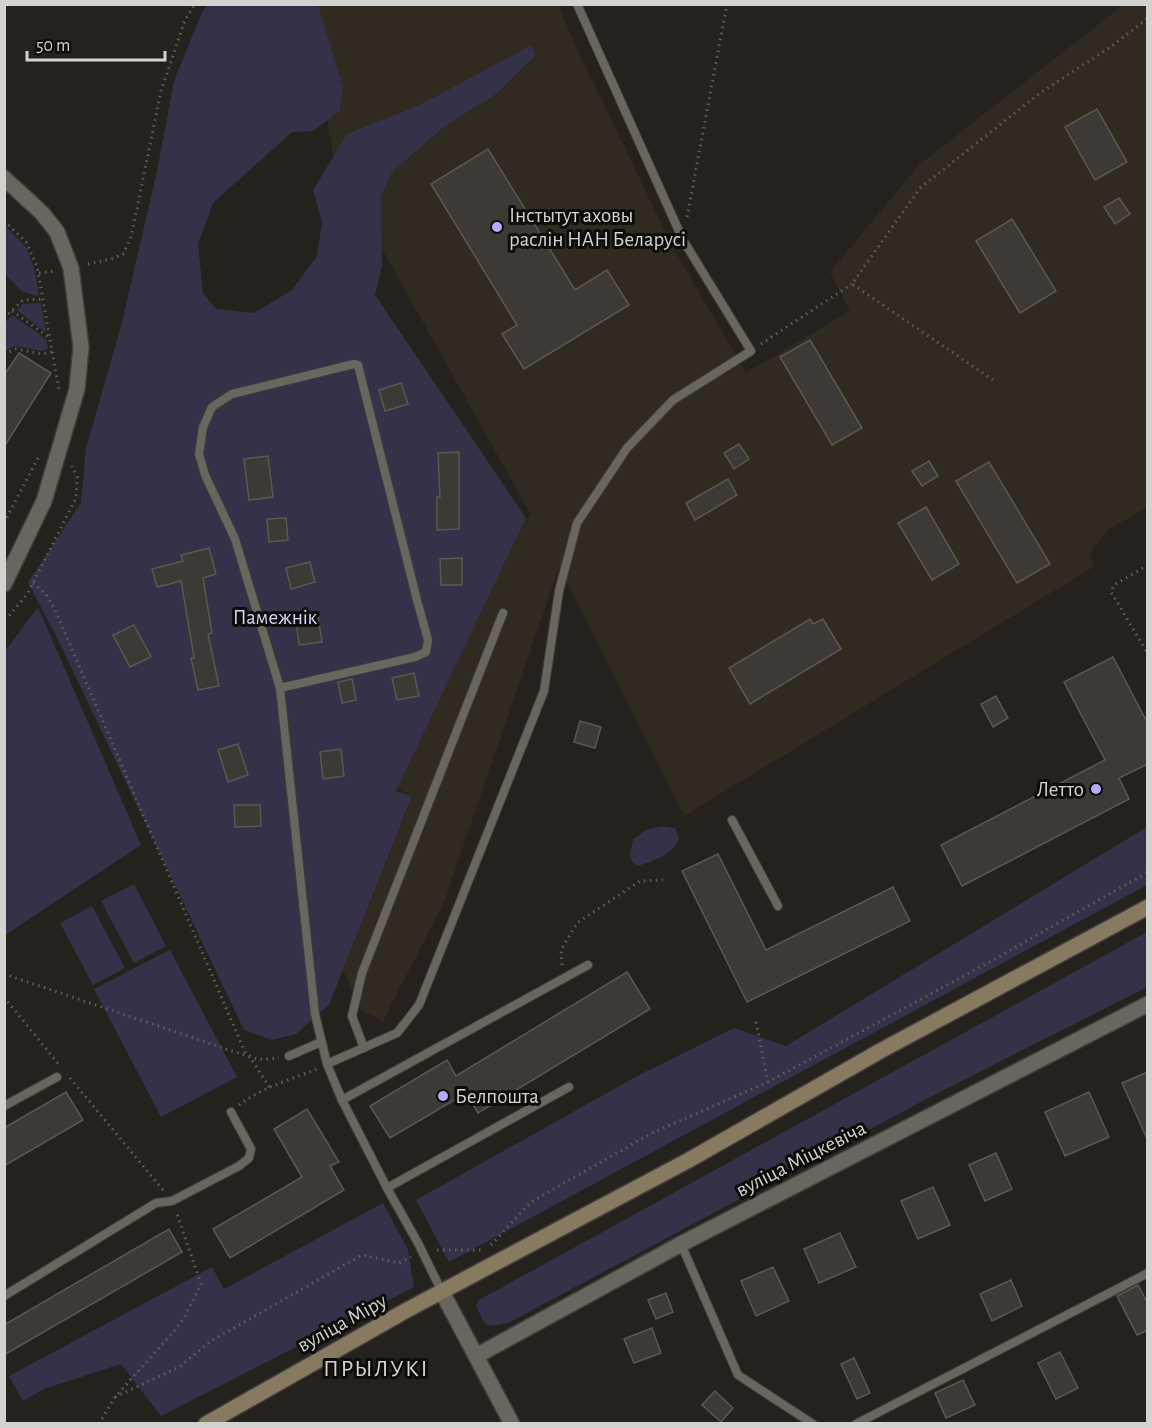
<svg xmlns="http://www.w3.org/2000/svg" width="1152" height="1428" font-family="'Alegreya Sans',sans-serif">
	<rect width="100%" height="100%" fill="#25221d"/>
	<!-- built -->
	<path fill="#312a20" d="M307 5H558L573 40 671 244 746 373 850 311 830 272 919 165 1123 5H1147V507L1108 530 1089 555 1095 566 684 816 559 567 444 902 383 1021 361 1010 343 970 412 797 397 788 526 518 531 515 335 165Z"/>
	<!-- green -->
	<g fill="#343149">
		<path d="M208 5H318L343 88 340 111 313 131 292 132 213 203 198 244 203 293 216 309 254 313 292 290 317 256 322 222 313 190 347 134 418 106 532 45 535 56 496 94 445 126 392 172 381 197 382 266 375 295 526 518 396 791 412 796 329 1005 296 1034 272 1040 244 1030 59 642 28 582 81 503 86 448 121 326 157 171 174 81 202 12Z"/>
		<path d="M4 225 26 247 35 271 39 296 23 292 5 274Z"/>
		<path d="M41 303 46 333 17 310 23 304Z"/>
		<path d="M12 315 46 339 48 349 41 351 15 346 5 351V323Z"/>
		<path d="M38 607 141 845 5 935V651Z"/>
		<path d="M661 826 675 828 679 838C674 855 654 860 638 866L632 862 630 854 633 840 646 830Z"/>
		<path d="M1147 827V885L449 1262 416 1200 639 1075 734 1028 786 1046Z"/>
		<path d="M134 884 166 946 134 963 101 901Z"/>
		<path d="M92 906 125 968 93 985 60 923Z"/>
		<path d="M1147 932V987L936 1094 508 1323C484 1328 486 1327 476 1306L479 1300Z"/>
		<path d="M170 950 237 1077 161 1117 94 989Z"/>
		<path d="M383 1203 408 1250 414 1287 161 1416 121 1364 44 1389 23 1401 9 1376 212 1267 224 1289Z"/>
	</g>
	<!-- building -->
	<g fill="#3d3934" stroke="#5b5852" stroke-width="1.5">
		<path d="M1097 109 1127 162 1095 180 1065 127Z"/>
		<path d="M488 149 575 290 607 270 629 305 524 369 502 334 517 325 431 184Z"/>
		<path d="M1119 198 1130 214 1115 224 1104 207Z"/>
		<path d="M1012 219 1056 291 1020 313 976 241Z"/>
		<path d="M810 340 862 428 832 445 780 357Z"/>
		<path d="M19 353 51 373 4 447V375Z"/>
		<path d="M401 383 408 404 385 411 379 390Z"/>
		<path d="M739 444 749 459 734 469 724 453Z"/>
		<path d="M459 452V529L437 530V497H440L438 453Z"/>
		<path d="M268 456 273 497 249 500 244 459Z"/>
		<path d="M929 461 938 476 922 486 912 471Z"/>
		<path d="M989 462 1050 564 1017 583 956 481Z"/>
		<path d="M728 479 737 495 695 520 686 503Z"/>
		<path d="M926 507 959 564 932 580 898 523Z"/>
		<path d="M286 518 288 540 269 542 267 519Z"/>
		<path d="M209 548 216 574 203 578 212 633 208 634 219 686 198 690 191 658H194L181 581 157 587 152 569 183 561 181 555Z"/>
		<path d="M462 558V585H441L440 559Z"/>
		<path d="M310 562 315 582 291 589 286 568Z"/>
		<path d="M318 616 322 642 299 645 296 619Z"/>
		<path d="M810 619 813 624 823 619 841 649 750 704 729 668Z"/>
		<path d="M134 625 151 657 130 667 113 635Z"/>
		<path d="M1113 657 1148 724V764L1119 778 1129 799 962 886 941 845 1105 760 1064 682Z"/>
		<path d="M414 673 419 696 397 700 392 678Z"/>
		<path d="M352 679 356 700 342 703 338 682Z"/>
		<path d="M996 696 1008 718 993 727 981 704Z"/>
		<path d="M580 721 601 727 595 748 574 742Z"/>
		<path d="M238 744 248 775 228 782 218 750Z"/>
		<path d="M341 749 344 776 323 779 320 752Z"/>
		<path d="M234 805H260L261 826 235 827Z"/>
		<path d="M718 854 766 950 893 887 910 921 747 1002 682 871Z"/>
		<path d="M627 972 650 1009 478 1113 466 1093 390 1138 370 1106 447 1060 456 1076Z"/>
		<path d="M1148 1072V1141L1122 1083Z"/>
		<path d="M66 1092 83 1120 4 1166V1128Z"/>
		<path d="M1089 1092 1109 1137 1065 1156 1045 1112Z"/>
		<path d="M307 1109 339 1162 330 1166 344 1190 230 1258 213 1229 302 1177 274 1129Z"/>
		<path d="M996 1153 1012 1189 985 1201 969 1165Z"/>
		<path d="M933 1187 950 1225 918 1239 901 1201Z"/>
		<path d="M169 1229 182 1252 4 1355V1325Z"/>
		<path d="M840 1233 856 1267 819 1283 804 1249Z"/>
		<path d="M773 1267 789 1301 756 1316 741 1281Z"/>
		<path d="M1011 1280 1022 1306 992 1321 980 1294Z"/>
		<path d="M1138 1285 1148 1304V1330L1137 1335 1117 1296Z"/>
		<path d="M666 1293 673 1312 656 1319 648 1300Z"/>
		<path d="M652 1328 661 1353 634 1363 624 1339Z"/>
		<path d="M1060 1352 1078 1388 1056 1399 1038 1363Z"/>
		<path d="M854 1358 870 1393 857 1399 841 1364Z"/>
		<path d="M963 1380 975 1405 946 1418 935 1393Z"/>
		<path d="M715 1391 733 1408 721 1422 702 1405Z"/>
	</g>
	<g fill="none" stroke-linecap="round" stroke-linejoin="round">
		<!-- lane casing -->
		<g stroke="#413f3b" stroke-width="10">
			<g id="lane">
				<path d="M280 688 235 539 205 475 199 454 203 427 212 407 232 394 354 364 358 365 417 600 428 640 426 652 415 657 280 688 315 1014 327 1064 342 1100 387 1188 418 1243 442 1292"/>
				<path d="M732 820 778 906"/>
				<path d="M364 1048 352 1016 362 973 503 613"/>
				<path d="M289 1056 321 1042"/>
				<path d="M327 1064 397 1033 419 1005 544 691 559 591 577 523 627 448 673 400 751 351 683 240 577 4"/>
				<path d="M342 1100 588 965"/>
				<path d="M4 1106 57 1077"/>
				<path d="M387 1188 569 1087"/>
				<path d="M681 1244 738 1375 813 1424"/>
				<path d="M4 1296 156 1203 172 1201 239 1166 249 1158 251 1149 231 1112"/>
				<path d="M856 1424 1148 1273"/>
			</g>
		</g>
		<!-- street casing -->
		<g stroke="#413f3b" stroke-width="18">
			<g id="street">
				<path d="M4 178 42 213 57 232 71 268 81 347 77 389 44 501 4 584"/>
				<path d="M442 1292 512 1424"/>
				<path d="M476 1356 681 1244 1148 1004"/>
			</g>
		</g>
		<!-- secondary casing -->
		<g stroke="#413f3b" stroke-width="18">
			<path id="secondary" d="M206 1424 407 1310 689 1160 882 1050 1148 907"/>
		</g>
		<!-- path -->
		<g stroke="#615f5a" stroke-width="3" stroke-dasharray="1.5 4.5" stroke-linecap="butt">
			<path d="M687 217 727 4"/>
			<path d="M4 221 26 242 37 266 59 390"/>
			<path d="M88 264 111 259 123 254 131 237 161 91 185 20 195 4"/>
			<path d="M39 273 55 271"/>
			<path d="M12 311 50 338"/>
			<path d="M4 318 23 300 43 299"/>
			<path d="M761 344 852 284"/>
			<path d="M4 354 16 349 42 354 52 352"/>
			<path d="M993 380 852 284 920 188 1040 93 1112 46 1148 18"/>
			<path d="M4 523 38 458"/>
			<path d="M1148 565 1114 585 1111 592 1148 654"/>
			<path d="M33 583 46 594 55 610 245 1052C255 1062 265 1059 279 1058"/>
			<path d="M4 618 8 617 28 593 76 498 77 477 72 466"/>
			<path d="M562 965 561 950 577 923 640 881 663 880"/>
			<path d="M4 974 250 1057 270 1088"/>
			<path d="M4 997 60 1066"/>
			<path d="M756 1022 768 1082"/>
			<path d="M70 1078 163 1190"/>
			<path d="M239 1105C261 1088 292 1079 317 1069"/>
			<path d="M491 1245 531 1202 652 1133 768 1082 995 959 1148 872"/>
			<path d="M437 1250H484"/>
			<path d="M115 1397 179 1367 211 1341 362 1255 399 1263 411 1257"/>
			<path d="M99 1424 115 1397 176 1329 184 1318 201 1284 176 1211"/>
		</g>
		<!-- lane -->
		<use href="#lane" stroke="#69655f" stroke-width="8"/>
		<!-- street -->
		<use href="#street" stroke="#69655f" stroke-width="15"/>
		<!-- secondary -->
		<use href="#secondary" stroke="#887961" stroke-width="15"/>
	</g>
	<!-- markers -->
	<g fill="#b5acf9" stroke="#0d0c0a" stroke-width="2">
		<circle cx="497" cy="227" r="6"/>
		<circle cx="1096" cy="789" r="6"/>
		<circle cx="443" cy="1096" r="6"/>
	</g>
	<g text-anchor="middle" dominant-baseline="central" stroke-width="6" stroke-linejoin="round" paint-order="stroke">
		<!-- poi labels -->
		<g font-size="21" fill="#d4d2cf" stroke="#0d0c0a" text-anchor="start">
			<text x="509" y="215">Інстытут аховы<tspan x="509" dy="24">раслін НАН Беларусі</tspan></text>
			<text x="1084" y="789" text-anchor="end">Летто</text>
			<text x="455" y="1096">Белпошта</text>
		</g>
		<!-- park labels -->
		<g font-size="21" fill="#d7d4f8" stroke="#0d0c0a">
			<text x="275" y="617">Памежнік</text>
		</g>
		<!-- street labels -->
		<g font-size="21" fill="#d4d2cf" stroke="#0d0c0a">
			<text transform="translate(801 1159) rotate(-27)">вуліца Міцкевіча</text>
			<text transform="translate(342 1323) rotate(-29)">вуліца Міру</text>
		</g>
		<!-- quarter labels -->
		<g font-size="24" letter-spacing="1.5" fill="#d4d2cf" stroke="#0d0c0a">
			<text x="376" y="1369">ПРЫЛУКІ</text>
		</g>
	</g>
	<!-- border -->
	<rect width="1152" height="1428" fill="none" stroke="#d4d2cf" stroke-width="12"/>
	<!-- scale -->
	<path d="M27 51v9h138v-9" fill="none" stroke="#d4d2cf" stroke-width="3"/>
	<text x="36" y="51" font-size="18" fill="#d4d2cf" stroke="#0d0c0a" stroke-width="4.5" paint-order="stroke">50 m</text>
</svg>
